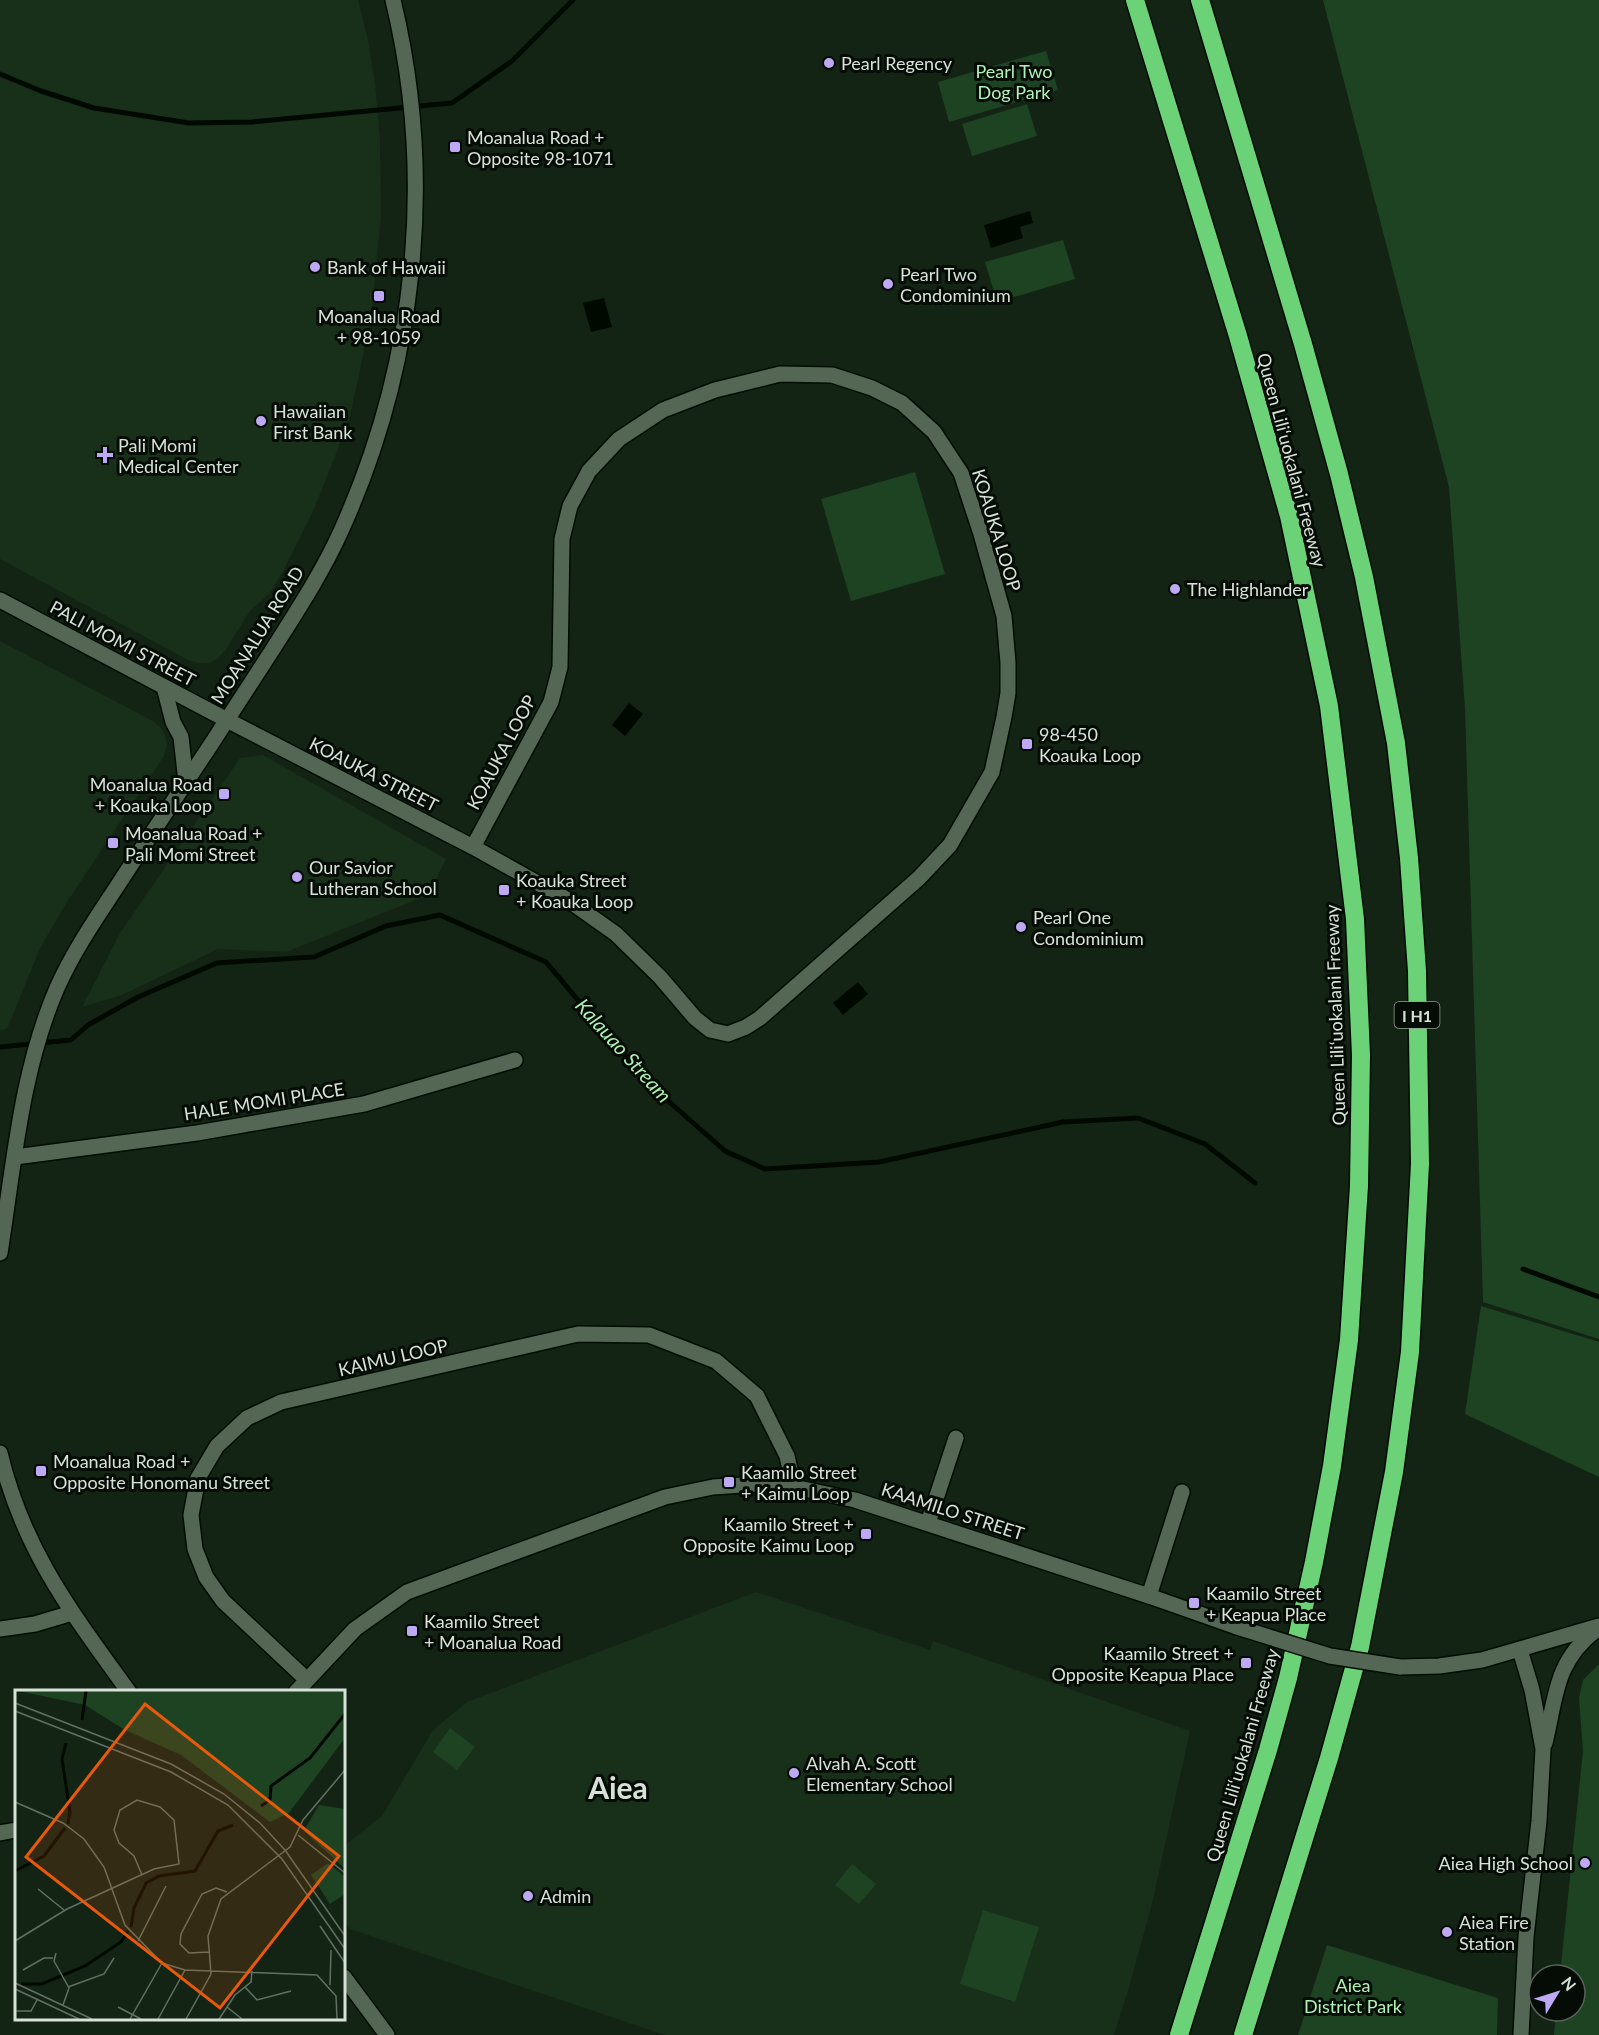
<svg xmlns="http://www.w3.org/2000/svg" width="1599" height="2035" font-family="Lato,sans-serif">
	<rect width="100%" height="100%" fill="#132414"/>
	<!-- built -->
	<g fill="#182f1a">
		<path d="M0 0H358L368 40 375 84 380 140 381 215 372 309 359 375 350 415 336 454 314 509 283 571 270 593 250 611 226 649 218 658 210 663H200L190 661 0 559Z"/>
		<path d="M0 641 153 721 161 728 165 735 167 746 164 756 67 902 41 946 7 1029 0 1030Z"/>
		<path d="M263 755 446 859 428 895 286 952 218 949 122 995 82 1007 120 933 240 758Z"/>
		<path d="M756 1592 930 1650 933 1641 1190 1731 1152 1904 1129 1987 1114 2035H665L350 1929 344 1920V1846L382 1816 433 1730 467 1702Z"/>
	</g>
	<!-- green -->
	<g fill="#1d4322">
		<path d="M1323 0H1599V1339L1483 1302 1465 708 1449 487Z"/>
		<path d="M1046 51 1058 90 949 122 938 82Z"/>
		<path d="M1027 104 1037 136 972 156 962 124Z"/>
		<path d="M1063 240 1075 279 997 302 985 262Z"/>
		<path d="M915 472 945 574 851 601 821 499Z"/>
		<path d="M1481 1306 1599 1342V1477L1465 1414Z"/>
		<path d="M1599 1664V2035H1554L1556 2011H1575V1975H1560L1583 1751 1579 1698 1583 1680Z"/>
		<path d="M450 1728 475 1747 457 1770 433 1752Z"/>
		<path d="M852 1864 876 1884 859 1904 835 1885Z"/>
		<path d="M983 1910 1039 1927 1015 2002 960 1984Z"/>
		<path d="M1327 1945 1498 1998 1497 2035H1298Z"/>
	</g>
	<!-- water -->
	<g fill="#000900">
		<path d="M1030 211 1033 223 1020 227 1023 238 991 248 984 225Z"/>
		<path d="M604 298 612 327 591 332 583 303Z"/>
		<path d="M629 703 643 714 625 736 612 725Z"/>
		<path d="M858 982 868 994 843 1015 833 1003Z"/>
	</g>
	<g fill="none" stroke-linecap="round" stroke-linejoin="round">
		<!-- stream -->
		<g stroke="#000900" stroke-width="5">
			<path d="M0 74 41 91 94 108 189 123 252 122 452 103 512 61 573 0"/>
			<path d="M0 1047 71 1040 88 1025 138 997 217 963 314 957 386 926 440 915 546 962 609 1037 657 1091 725 1151 765 1169 879 1162 1063 1122 1138 1118 1205 1144 1255 1183"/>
			<path d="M1523 1269 1599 1297"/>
		</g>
		<!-- street casing -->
		<g stroke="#010d02" stroke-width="18">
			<g id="street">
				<path d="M227 720 473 847 568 900 616 934 660 977 695 1018 710 1030 728 1034 746 1027 760 1018 919 878 950 845 992 772 1004 717 1008 693V663L1004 616 981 534 961 473 934 432 902 403 872 388 832 375 780 374 715 390 663 410 619 439 589 471 570 506 562 539 560 667 551 702 473 847"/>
				<path d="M15 1157 197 1133 364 1104 515 1060"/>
				<path d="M928 1523 956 1438"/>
				<path d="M1149 1596 1182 1492"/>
				<path d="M0 1629 35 1624 72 1613"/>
				<path d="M306 1679 223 1601 206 1577 195 1549 191 1515 198 1478 217 1446 247 1418 281 1402 578 1334 649 1335 716 1361 757 1396 787 1456 794 1487"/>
				<path d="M0 1833 16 1830"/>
			</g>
		</g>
		<!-- secondary casing -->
		<g stroke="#010d02" stroke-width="18">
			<g id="secondary">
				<path d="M0 600 227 720"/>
				<path d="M164 687 173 722 181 737 186 782"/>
				<path d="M0 1253C14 1164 21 1071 57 988 73 952 95 920 116 888 147 840 179 793 210 746 231 714 252 681 273 649 297 611 322 573 341 531 416 365 436 178 393 0"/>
				<path d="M0 1453C23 1550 72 1613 129 1692"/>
				<path d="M1520 1650 1532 1690 1543 1749 1539 1821 1526 1937 1521 2035"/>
				<path d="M1400 1667 1439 1666 1482 1660 1599 1626"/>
				<path d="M296 1692 355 1629 407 1592 665 1497 713 1487 757 1484 794 1487 855 1500 1149 1596 1237 1627"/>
				<path d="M1545 1743C1556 1697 1555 1661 1596 1630"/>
				<path d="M344 1977 387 2035"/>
			</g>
		</g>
		<!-- highway casing -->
		<g stroke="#010d02" stroke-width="21">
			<g id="highway">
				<path d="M1135 0 1238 336 1289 516 1329 706 1355 919 1361 1055 1359 1186 1349 1340 1332 1466 1314 1562 1288 1678 1268 1750 1179 2035"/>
				<path d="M1200 0 1303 344 1339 474 1364 577 1396 743 1409 858 1417 971 1420 1164 1410 1352 1394 1472 1360 1647 1329 1758 1243 2035"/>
			</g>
		</g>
		<!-- street -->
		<use href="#street" stroke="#536754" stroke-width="15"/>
		<!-- secondary -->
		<use href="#secondary" stroke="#536754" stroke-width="15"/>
		<!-- highway -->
		<use href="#highway" stroke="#6cd278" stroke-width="18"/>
		<!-- secondary-bridge casing -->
		<g stroke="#010d02" stroke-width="18" stroke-linecap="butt">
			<path id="secondary-bridge" d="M1237 1627 1330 1656 1400 1667"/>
		</g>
		<!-- secondary-bridge -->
		<use href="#secondary-bridge" stroke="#536754" stroke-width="15"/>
	</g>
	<!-- markers -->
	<g fill="#bea9f5" stroke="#050b05" stroke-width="2">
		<circle cx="829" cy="63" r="6"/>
		<rect x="449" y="141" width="12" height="12" rx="3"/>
		<circle cx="315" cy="267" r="6"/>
		<circle cx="888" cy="284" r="6"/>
		<rect x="373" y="290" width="12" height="12" rx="3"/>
		<circle cx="261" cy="421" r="6"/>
		<path d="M102 446h6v6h6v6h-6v6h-6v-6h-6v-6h6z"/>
		<circle cx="1175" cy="589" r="6"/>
		<rect x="1021" y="738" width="12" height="12" rx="3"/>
		<rect x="218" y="788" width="12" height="12" rx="3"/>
		<rect x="107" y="837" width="12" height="12" rx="3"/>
		<circle cx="297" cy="877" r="6"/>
		<rect x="498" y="884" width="12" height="12" rx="3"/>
		<circle cx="1021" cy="927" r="6"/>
		<rect x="35" y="1465" width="12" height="12" rx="3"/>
		<rect x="723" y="1476" width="12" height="12" rx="3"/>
		<rect x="860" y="1528" width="12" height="12" rx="3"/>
		<rect x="1188" y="1597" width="12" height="12" rx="3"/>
		<rect x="406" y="1625" width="12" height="12" rx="3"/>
		<rect x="1240" y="1657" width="12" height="12" rx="3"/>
		<circle cx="794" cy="1773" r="6"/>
		<circle cx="1585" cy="1863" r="6"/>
		<circle cx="528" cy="1896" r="6"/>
		<circle cx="1447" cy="1932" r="6"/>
	</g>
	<g text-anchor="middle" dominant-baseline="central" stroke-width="6" stroke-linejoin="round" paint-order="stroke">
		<!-- shield labels -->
		<rect fill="#050b05" stroke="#97a198" stroke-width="1.5" x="1394.5" y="1002" width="45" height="26" rx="4.5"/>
		<g font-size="16" font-weight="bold" fill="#d6e1d7">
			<text x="1417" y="1015">I H1</text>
		</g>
		<!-- poi labels -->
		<g font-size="18" fill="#d6e1d7" stroke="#050b05" text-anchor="start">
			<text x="841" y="63">Pearl Regency</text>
			<text x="467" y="137">Moanalua Road +<tspan x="467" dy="21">Opposite 98-1071</tspan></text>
			<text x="327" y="267">Bank of Hawaii</text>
			<text x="900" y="274">Pearl Two<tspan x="900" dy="21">Condominium</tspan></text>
			<text x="379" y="316" text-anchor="middle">Moanalua Road<tspan x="379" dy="21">+ 98-1059</tspan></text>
			<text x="273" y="411">Hawaiian<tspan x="273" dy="21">First Bank</tspan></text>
			<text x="118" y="445">Pali Momi<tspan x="118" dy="21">Medical Center</tspan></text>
			<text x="1187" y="589">The Highlander</text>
			<text x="1039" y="734">98-450<tspan x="1039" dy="21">Koauka Loop</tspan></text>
			<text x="212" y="784" text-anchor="end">Moanalua Road<tspan x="212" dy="21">+ Koauka Loop</tspan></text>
			<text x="125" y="833">Moanalua Road +<tspan x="125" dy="21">Pali Momi Street</tspan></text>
			<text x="309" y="867">Our Savior<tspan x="309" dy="21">Lutheran School</tspan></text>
			<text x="516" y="880">Koauka Street<tspan x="516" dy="21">+ Koauka Loop</tspan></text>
			<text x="1033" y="917">Pearl One<tspan x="1033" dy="21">Condominium</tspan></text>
			<text x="53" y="1461">Moanalua Road +<tspan x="53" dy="21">Opposite Honomanu Street</tspan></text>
			<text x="741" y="1472">Kaamilo Street<tspan x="741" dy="21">+ Kaimu Loop</tspan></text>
			<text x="854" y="1524" text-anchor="end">Kaamilo Street +<tspan x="854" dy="21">Opposite Kaimu Loop</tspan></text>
			<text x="1206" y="1593">Kaamilo Street<tspan x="1206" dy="21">+ Keapua Place</tspan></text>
			<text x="424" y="1621">Kaamilo Street<tspan x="424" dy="21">+ Moanalua Road</tspan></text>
			<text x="1234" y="1653" text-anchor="end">Kaamilo Street +<tspan x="1234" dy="21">Opposite Keapua Place</tspan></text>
			<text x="806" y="1763">Alvah A. Scott<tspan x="806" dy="21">Elementary School</tspan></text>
			<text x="1573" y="1863" text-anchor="end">Aiea High School</text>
			<text x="540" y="1896">Admin</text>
			<text x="1459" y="1922">Aiea Fire<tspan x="1459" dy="21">Station</tspan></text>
		</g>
		<!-- park labels -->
		<g font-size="18" fill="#b1f2b5" stroke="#050b05">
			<text x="1014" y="71">Pearl Two<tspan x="1014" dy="21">Dog Park</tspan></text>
			<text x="1353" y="1985">Aiea<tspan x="1353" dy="21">District Park</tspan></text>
		</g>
		<!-- street labels -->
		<g font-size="18" fill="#d6e1d7" stroke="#050b05">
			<text transform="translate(1292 460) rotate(75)">Queen Liliʻuokalani Freeway</text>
			<text transform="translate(997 530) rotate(73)">KOAUKA LOOP</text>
			<text transform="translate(257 635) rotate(-58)">MOANALUA ROAD</text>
			<text transform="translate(123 643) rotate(28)">PALI MOMI STREET</text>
			<text transform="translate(501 752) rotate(-62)">KOAUKA LOOP</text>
			<text transform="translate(374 774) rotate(27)">KOAUKA STREET</text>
			<text transform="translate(1335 1015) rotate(-92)">Queen Liliʻuokalani Freeway</text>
			<text transform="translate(264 1101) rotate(-9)">HALE MOMI PLACE</text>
			<text transform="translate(393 1357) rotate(-13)">KAIMU LOOP</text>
			<text transform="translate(953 1511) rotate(18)">KAAMILO STREET</text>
			<text transform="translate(1242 1755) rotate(-74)">Queen Liliʻuokalani Freeway</text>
		</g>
		<!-- water labels -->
		<g font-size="20" font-style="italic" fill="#aff0b3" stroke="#050b05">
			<text transform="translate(624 1050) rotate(48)">Kalauao Stream</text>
		</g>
		<!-- town labels -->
		<g font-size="30" font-weight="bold" fill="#d6e1d7" stroke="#050b05">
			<text x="618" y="1787">Aiea</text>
		</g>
	</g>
	<!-- overview -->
	<g transform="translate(15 1690)">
		<rect width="330" height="330" fill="#132414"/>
		<path d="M4 1H330V48L274 123 255 132 166 65 110 40 70 15ZM304 115 330 119 328 177 289 141ZM313 173 330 187V204L315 214 296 185Z" fill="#1d4322"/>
		<path fill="none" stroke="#000900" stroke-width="3" d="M67 30 71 1M51 53 47 69 55 122 53 134M246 116 255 110 256 96 295 68 330 24M0 181 29 166 50 138M116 237 119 218 131 193 144 186 180 181 203 141 218 135M6 294H27L70 276 106 252 113 241"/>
		<path fill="none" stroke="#617062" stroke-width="1.5" d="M0 13 156 74 209 104 245 133 270 160 330 246M0 21 156 82 213 115 267 169 330 259M0 112 48 133 69 149 89 177 110 235 147 273 170 280 302 285 321 306 322 329M283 145 330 183M23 199 49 220M305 236 330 273M0 251 52 219 139 179 164 174 159 130 145 117 122 110 105 120 99 140 104 153 119 166 127 185M123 251 151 196M194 262 174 263 165 254 166 244 187 204 201 198 212 202M41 263 39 271 54 298 48 315M8 280 29 268H38M0 293 77 329M315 295 316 260M53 297 89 284 99 268M230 297 242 310 276 301M0 299 64 329M103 317 126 329M212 317 227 329M0 321H16L22 310M115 329 147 273M143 329 170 280M171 329 196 284 193 246 206 209 275 157 288 130 330 80M204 329 220 305 236 292 237 281"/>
		<path fill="#e8590c" fill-opacity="0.15" stroke="#e8590c" stroke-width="3" d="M130 14 324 166 205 318 11 167Z"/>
		<rect width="330" height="330" fill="none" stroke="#d6e1d7" stroke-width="3"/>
	</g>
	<!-- north arrow -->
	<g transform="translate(1557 1993) rotate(52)"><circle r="28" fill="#050b05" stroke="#596159" stroke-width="1.5"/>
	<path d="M0-4.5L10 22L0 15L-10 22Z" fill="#bea9f5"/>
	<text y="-9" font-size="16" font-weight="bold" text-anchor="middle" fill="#d6e1d7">N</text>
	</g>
</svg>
